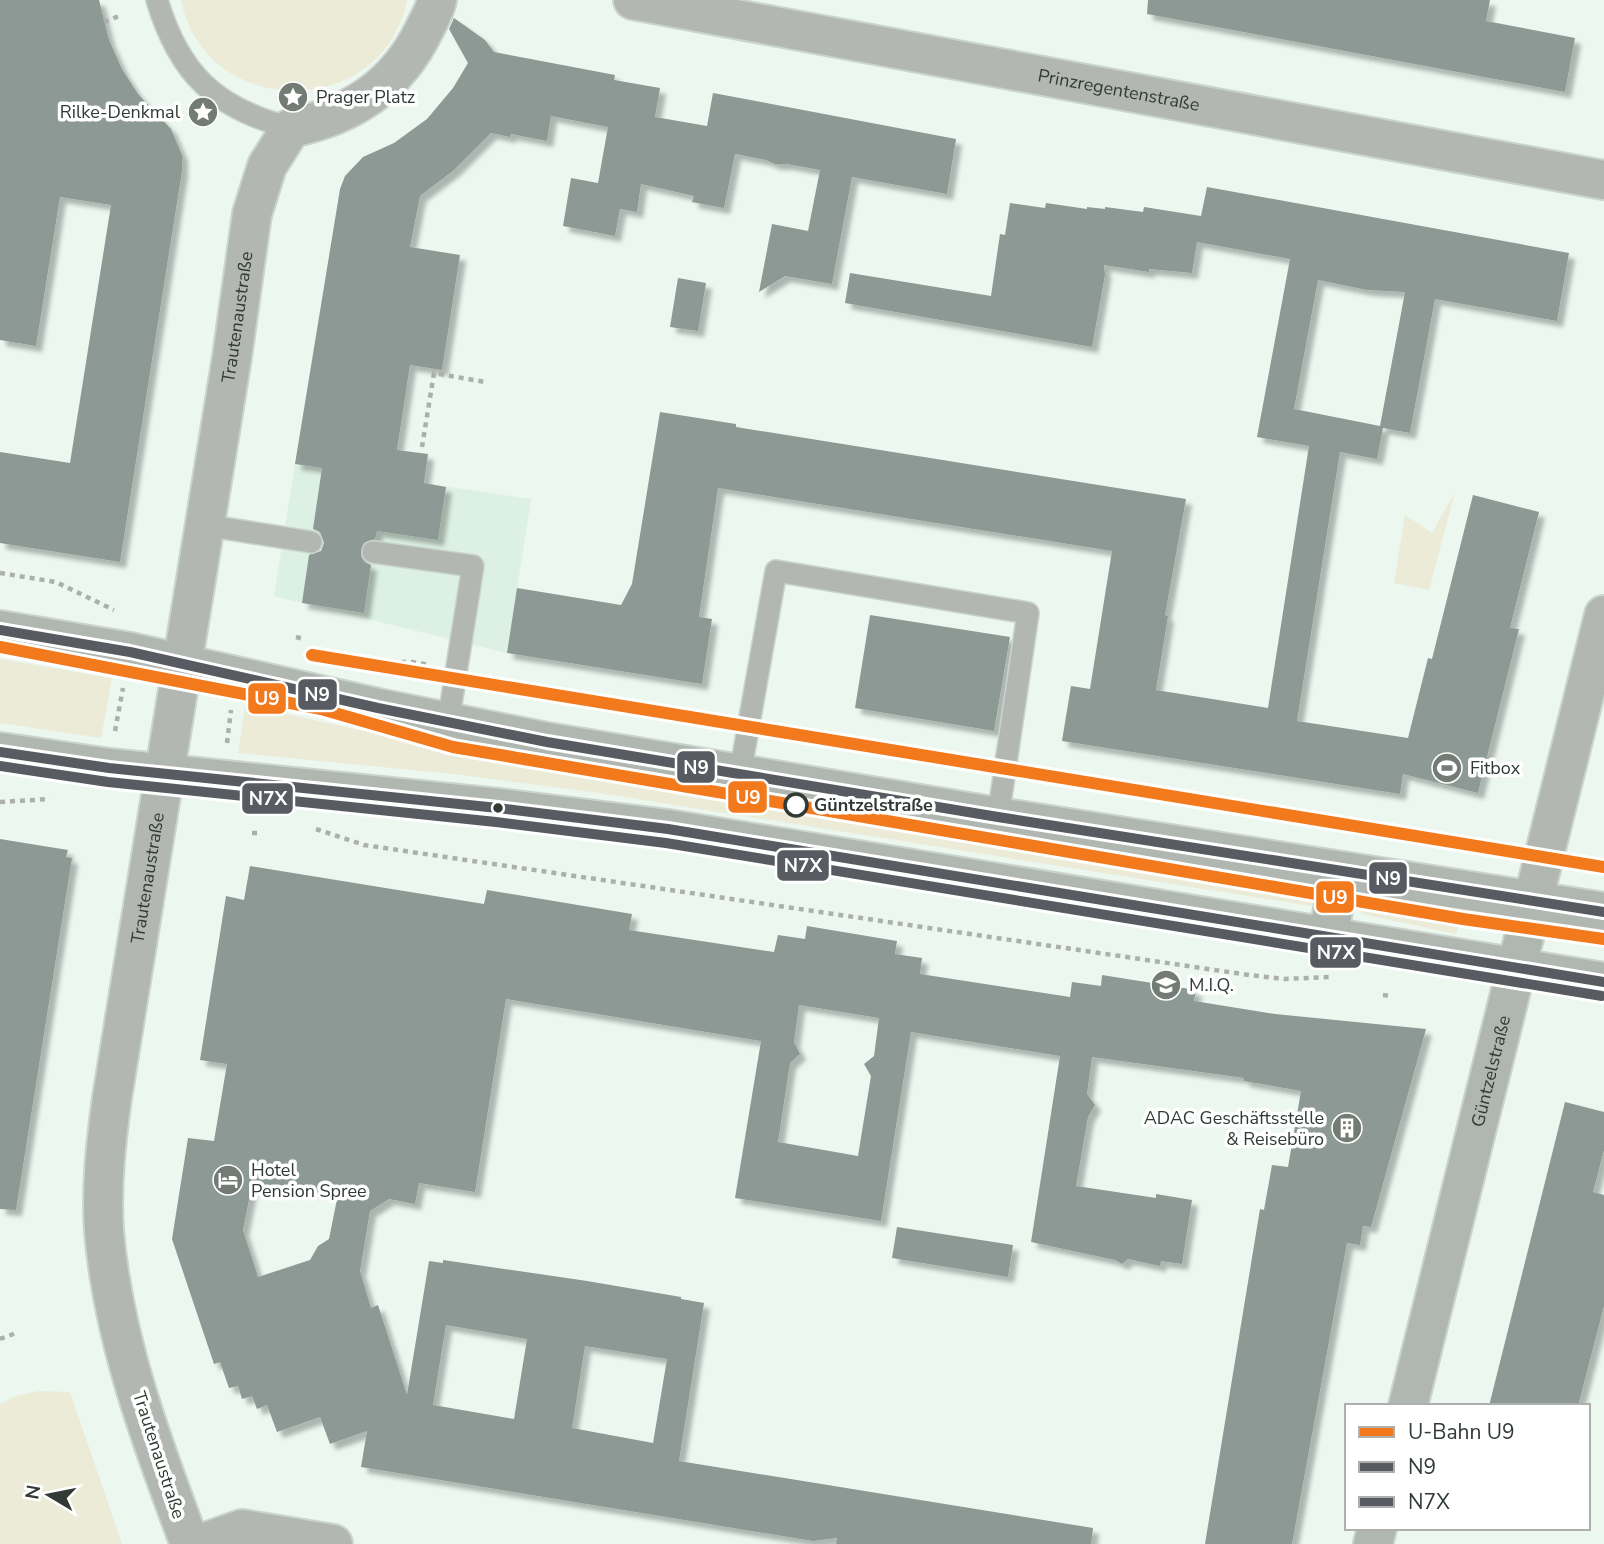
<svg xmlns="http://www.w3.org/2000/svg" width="1604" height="1544" font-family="'Nunito Sans',sans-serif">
	<defs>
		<filter id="shadow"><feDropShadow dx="6" dy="6" stdDeviation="2" flood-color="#0004"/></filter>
	</defs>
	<rect width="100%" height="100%" fill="#ebf7ef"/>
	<!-- built -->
	<path fill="#dcf1e3" d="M295 464 531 499 507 653 274 596Z"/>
	<!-- green -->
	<g fill="#ecebd8">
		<path d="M181 0H407C383 121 205 121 181 0Z"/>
		<path d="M1455 492 1429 590 1394 583 1405 515 1432 533Z"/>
		<path d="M0 659 112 678 101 738 0 723Z"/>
		<path d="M245 705 456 751 601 779 1313 896 1317 898 1316 904 1311 906 599 793 453 774 238 753Z"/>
		<path d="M1360 904H1362L1461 919 1456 934 1362 914 1358 909Z"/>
		<path d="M39 1391 70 1392 122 1544H0V1404L16 1396Z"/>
	</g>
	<!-- building -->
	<g fill="#8c9995" fill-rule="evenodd" filter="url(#shadow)">
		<path d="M0 0H99L109 40 122 69 138 94 171 129 182 155V171L120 562 0 543V452L70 463 111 205 60 197 36 346 0 340Z"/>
		<path d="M1148 0H1490L1486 21 1575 38 1565 92 1147 14Z"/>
		<path d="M454 18 485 40 494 52 615 75 614 80 660 88 655 117 707 126 713 93 956 139 947 194 852 177 832 284 785 276 759 292 772 224 808 231 820 170 787 164H775L766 160 735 154 724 208 692 202 694 196 641 184 637 212 620 209 615 236 563 226 571 178 598 183 608 127 551 116 547 141 511 134 510 137 491 133 454 170 420 196 410 247 460 255 442 370 410 365 397 450 428 454 424 483 446 487 438 540 377 531 375 539 363 543 361 556 364 562 371 565 364 613 302 603 309 555 321 551 324 543 320 532 313 529 322 468 295 464 340 189 345 176 363 157 394 143 427 119 453 88 468 63 449 29Z"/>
		<path d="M1207 187 1569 253 1557 321 1435 299 1410 433 1383 428 1377 459 1340 452 1297 721 1408 738 1428 658 1432 659 1473 495 1539 512 1510 628 1519 629 1478 793 1403 774 1400 794 1062 741 1071 686 1090 689 1112 551 718 488 699 617 712 619 702 684 507 653 517 588 621 605 632 584 660 412 736 424V427L1186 499 1165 615 1168 616 1156 690 1268 708 1309 446 1257 437 1290 259 1197 242 1192 273 1149 269V272L1104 265 1105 275 1092 347 845 303 850 273 991 296 1000 234 1005 235 1010 203 1045 208 1046 203 1087 209V207L1105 209V207L1143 212 1144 207 1201 216ZM1318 280 1367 290 1405 292 1380 426 1294 409Z"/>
		<path d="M678 278 706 283 698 331 670 327Z"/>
		<path d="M870 615 1010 637 994 731 855 708Z"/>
		<path d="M0 839 68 850 66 857 72 858 16 1210 0 1209Z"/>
		<path d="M250 866 484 904 487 890 632 914 629 930 774 952 778 935 805 939 807 926 897 941 895 954 922 958 920 974 1070 997 1072 982 1101 986 1102 975 1196 990 1194 1001 1275 1014 1426 1029 1371 1227 1363 1226 1360 1245 1347 1243 1292 1544H1205L1260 1209 1264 1210 1272 1165 1288 1167 1301 1091 1244 1081V1078L1092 1057 1087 1094 1095 1105 1088 1117 1076 1186 1156 1198V1194L1192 1200 1182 1264 1161 1261 1160 1266 1128 1259 1122 1264 1115 1260 1031 1242 1060 1056 911 1032 881 1221 735 1198 761 1041 506 999 475 1192 419 1183 415 1204 389 1199 370 1211 360 1271 371 1308 378 1305 407 1395 429 1261 443 1263V1260L587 1281 681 1297V1299L704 1303 679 1461 1093 1528 1091 1544H836L837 1538 813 1541 361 1467 367 1431 330 1444 320 1417 277 1432 267 1405 257 1409 252 1396 242 1399 238 1386 229 1388 220 1362 214 1364 172 1239 188 1138 214 1141 227 1064 200 1060 226 896 244 900ZM799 1005 879 1018 874 1056 864 1064 871 1076 858 1156 778 1142 790 1063 800 1054 794 1042ZM252 1185 277 1188V1185L338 1194 329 1239 318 1246 310 1260 258 1277 243 1230ZM446 1325 527 1339 514 1419 433 1405ZM585 1346 667 1359 653 1443 572 1428Z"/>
		<path d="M1565 1102 1604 1112V1150L1593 1192 1604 1195V1306L1578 1406H1489Z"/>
		<path d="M897 1227 1013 1245 1008 1277 892 1258Z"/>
	</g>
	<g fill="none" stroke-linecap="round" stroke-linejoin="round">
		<!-- lane casing -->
		<g stroke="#cad4ce" stroke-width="24">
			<g id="lane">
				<path d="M157 0C179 74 216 109 291 128"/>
				<path d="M204 525 311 542"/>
				<path d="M373 552 473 566 448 723"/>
				<path d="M740 774 776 571 1028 613 998 817"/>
			</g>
		</g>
		<!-- street casing -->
		<g stroke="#cad4ce" stroke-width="42">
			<g id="street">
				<path id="s1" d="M633 0 1604 180"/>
				<path d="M1533 901 1604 615"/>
				<path id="s2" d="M190 1544C152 1443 113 1339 104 1231 101 1186 106 1142 112 1098L232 357 252 214 267 166 291 128C351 116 397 86 424 30 429 20 435 10 437 0"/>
				<path d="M200 1544 242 1529 333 1544"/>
			</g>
		</g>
		<!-- secondary casing -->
		<g stroke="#cad4ce" stroke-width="42">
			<g id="secondary">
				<path d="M0 630 130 652 378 708 547 742 998 817 1604 912"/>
				<path d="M0 752 109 768 498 808 668 829 1604 982"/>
				<path d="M1328 937 1340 871"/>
				<path id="s3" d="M1408 1406 1533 901"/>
				<path d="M1373 1544 1377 1528"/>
			</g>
		</g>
		<!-- path -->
		<g stroke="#acb0ac" stroke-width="4.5" stroke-dasharray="5 5" stroke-linecap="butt">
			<path d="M104 22 119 16"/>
			<path d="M422 447 434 373 485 382"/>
			<path d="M0 573 56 582 114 610"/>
			<path d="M296 637 304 639"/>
			<path d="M351 662H412L430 665"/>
			<path d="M482 676 722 720"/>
			<path d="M775 729 977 761"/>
			<path d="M115 731 123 688"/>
			<path d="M227 743 231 710"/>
			<path d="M1031 770 1326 818 1376 836"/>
			<path d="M0 802 50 799"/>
			<path d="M316 829 364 845 1249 975 1284 979 1331 977"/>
			<path d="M252 833H260"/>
			<path d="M1437 837 1449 839"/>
			<path d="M1383 995 1391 996"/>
			<path d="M0 1339 16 1333"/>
		</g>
		<!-- lane -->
		<use href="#lane" stroke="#b3b7b2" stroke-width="21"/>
		<!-- street -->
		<use href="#street" stroke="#b3b7b2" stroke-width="38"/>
		<!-- secondary -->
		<use href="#secondary" stroke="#b0b6b0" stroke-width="38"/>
		<!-- bus-1 casing -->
		<g stroke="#fff" stroke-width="16">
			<g id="bus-1">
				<path d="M0 630 130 652 378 708 547 742 998 817 1604 912"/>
				<path d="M0 752 109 768 498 808 668 829 1604 982"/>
			</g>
		</g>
		<!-- bus-2 casing -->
		<g stroke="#fff" stroke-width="16">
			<path id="bus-2" d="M0 766 108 782 496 822 666 843 1602 996"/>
		</g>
		<!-- bus-1 -->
		<use href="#bus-1" stroke="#595b62" stroke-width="10"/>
		<!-- bus-2 -->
		<use href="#bus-2" stroke="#595b62" stroke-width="10"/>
		<!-- metro-1 casing -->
		<g stroke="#fff" stroke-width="18">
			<g id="metro-1">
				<path d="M0 647 321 709 453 747 1463 919 1604 939"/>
				<path d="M312 655 1604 867"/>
			</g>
		</g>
		<!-- metro-1 -->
		<use href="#metro-1" stroke="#f3791d" stroke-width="12"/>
	</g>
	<!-- icons -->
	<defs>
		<g id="sight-disc" transform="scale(1.575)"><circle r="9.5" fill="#727c75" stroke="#fff"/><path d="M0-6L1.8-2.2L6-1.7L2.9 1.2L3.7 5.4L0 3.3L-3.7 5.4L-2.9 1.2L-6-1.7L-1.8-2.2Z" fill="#fff"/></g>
		<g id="stadium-disc" transform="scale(1.575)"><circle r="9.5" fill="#727c75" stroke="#fff"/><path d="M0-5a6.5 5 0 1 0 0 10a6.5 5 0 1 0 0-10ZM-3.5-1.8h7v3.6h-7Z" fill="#fff"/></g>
		<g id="school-disc" transform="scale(1.575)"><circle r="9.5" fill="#727c75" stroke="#fff"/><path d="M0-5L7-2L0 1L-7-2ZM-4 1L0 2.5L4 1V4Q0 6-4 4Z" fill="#fff"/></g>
		<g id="building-disc" transform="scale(1.575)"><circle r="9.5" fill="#727c75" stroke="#fff"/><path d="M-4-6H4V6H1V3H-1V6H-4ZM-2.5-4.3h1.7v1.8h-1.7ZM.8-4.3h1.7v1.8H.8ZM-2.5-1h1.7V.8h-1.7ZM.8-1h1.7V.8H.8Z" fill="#fff"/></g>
		<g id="hotel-disc" transform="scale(1.575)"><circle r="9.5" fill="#727c75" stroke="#fff"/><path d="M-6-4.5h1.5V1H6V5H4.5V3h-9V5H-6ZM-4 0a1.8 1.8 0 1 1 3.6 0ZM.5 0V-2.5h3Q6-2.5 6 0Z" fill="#fff"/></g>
	</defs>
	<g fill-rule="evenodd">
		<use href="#sight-disc" x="293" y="97"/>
		<use href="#sight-disc" x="203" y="112"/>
		<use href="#stadium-disc" x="1447" y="768"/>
		<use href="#school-disc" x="1166" y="985"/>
		<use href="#building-disc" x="1347" y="1128"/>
		<use href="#hotel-disc" x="228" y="1180"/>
	</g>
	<!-- markers -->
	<circle fill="#fff" stroke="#313a34" stroke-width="3.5" cx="796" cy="805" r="11"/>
	<circle fill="#313a34" stroke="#fff" stroke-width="2.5" cx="498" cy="808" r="6"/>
	<g text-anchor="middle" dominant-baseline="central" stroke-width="7" stroke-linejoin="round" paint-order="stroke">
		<!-- street labels -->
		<g font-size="18" fill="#313a34" stroke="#fff">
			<text stroke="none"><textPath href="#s1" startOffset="494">Prinzregentenstraße</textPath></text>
			<text stroke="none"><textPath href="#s2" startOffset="1250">Trautenaustraße</textPath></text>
			<text stroke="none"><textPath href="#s2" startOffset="682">Trautenaustraße</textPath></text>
			<text stroke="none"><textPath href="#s3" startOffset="345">Güntzelstraße</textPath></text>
			<text transform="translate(159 1455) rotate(72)">Trautenaustraße</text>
		</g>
		<!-- poi labels -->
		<g font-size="18" fill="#313a34" stroke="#fff" text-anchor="start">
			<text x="316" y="97">Prager Platz</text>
			<text x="180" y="112" text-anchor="end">Rilke-Denkmal</text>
			<text x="1470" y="768">Fitbox</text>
			<text x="1189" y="985">M.I.Q.</text>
			<text x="1324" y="1118" text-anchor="end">ADAC Geschäftsstelle<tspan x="1324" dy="21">&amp; Reisebüro</tspan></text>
			<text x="251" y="1170">Hotel<tspan x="251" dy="21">Pension Spree</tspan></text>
		</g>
		<!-- stop labels -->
		<g font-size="18" font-weight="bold" fill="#313a34" stroke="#fff" text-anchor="start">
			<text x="814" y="805">Güntzelstraße</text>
		</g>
	</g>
	<g stroke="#fff" stroke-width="2.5">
		<rect x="297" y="678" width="41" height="33" rx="7" fill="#595b62"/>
		<rect x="247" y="682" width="40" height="33" rx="7" fill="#f3791d"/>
		<rect x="676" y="750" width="40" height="34" rx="7" fill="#595b62"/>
		<rect x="727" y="780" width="41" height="34" rx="7" fill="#f3791d"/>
		<rect x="241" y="782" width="53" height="33" rx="7" fill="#595b62"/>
		<rect x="776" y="849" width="54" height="33" rx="7" fill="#595b62"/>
		<rect x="1368" y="861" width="40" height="34" rx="7" fill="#595b62"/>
		<rect x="1315" y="880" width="40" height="34" rx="7" fill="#f3791d"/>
		<rect x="1309" y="936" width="53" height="33" rx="7" fill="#595b62"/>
	</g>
	<g font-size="19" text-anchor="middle" font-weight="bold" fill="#fff">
		<text x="317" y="701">N9</text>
		<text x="267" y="705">U9</text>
		<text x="696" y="774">N9</text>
		<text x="748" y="804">U9</text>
		<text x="268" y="805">N7X</text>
		<text x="803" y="872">N7X</text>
		<text x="1388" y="885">N9</text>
		<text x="1335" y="904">U9</text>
		<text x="1336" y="959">N7X</text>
	</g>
	<!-- legend -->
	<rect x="1345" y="1404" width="245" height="126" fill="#ffffff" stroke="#adb0ae" stroke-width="2"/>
	<rect x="1359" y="1427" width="35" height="10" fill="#f3791d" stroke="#adb0ae" stroke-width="2"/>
	<text x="1408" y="1439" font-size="21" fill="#313a34">U-Bahn U9</text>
	<rect x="1359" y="1462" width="35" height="10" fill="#595b62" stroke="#adb0ae" stroke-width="2"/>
	<text x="1408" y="1474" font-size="21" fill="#313a34">N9</text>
	<rect x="1359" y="1497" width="35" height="10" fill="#595b62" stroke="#adb0ae" stroke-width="2"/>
	<text x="1408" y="1509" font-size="21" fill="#313a34">N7X</text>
	<!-- north arrow -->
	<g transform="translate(49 1495) rotate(280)" stroke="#ffffff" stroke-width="5" paint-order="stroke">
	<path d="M0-5L12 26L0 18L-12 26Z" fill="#313a34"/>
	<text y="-10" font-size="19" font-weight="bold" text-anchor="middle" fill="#313a34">N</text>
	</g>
</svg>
